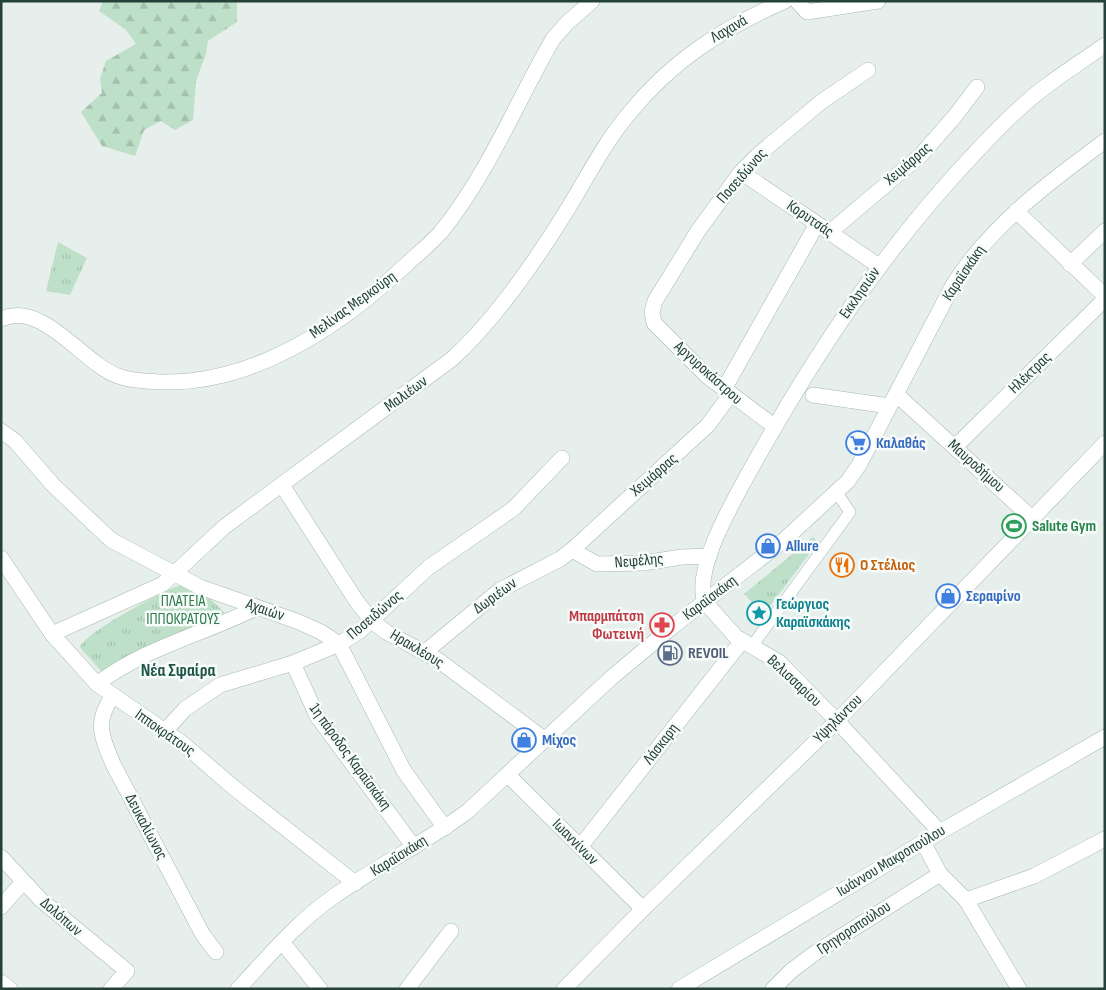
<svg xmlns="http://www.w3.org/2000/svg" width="1106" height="990" font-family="'Sofia Sans Condensed',sans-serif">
	<defs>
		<pattern id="grass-tufts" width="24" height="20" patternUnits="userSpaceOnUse" patternTransform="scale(1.25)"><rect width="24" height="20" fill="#bfe0c8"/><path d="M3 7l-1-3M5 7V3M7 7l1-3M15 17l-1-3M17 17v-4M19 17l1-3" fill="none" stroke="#a4c1ad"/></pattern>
		<pattern id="forest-firs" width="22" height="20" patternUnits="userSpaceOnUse" patternTransform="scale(1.25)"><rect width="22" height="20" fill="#bfe0c8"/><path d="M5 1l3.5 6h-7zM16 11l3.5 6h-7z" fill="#a4c1ad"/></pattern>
	</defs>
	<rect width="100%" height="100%" fill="#e6efeb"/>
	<!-- grass -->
	<g fill="url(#grass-tufts)">
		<path d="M58 242 87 258 70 295 46 291Z"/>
		<path d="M813 537 818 542 764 614 744 594Z"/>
		<path d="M183 584 205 594 228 616 104 674 82 650 80 647C84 633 166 589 183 584Z"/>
	</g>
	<!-- forest -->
	<path fill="url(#forest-firs)" d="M103 1H237V22L208 41 206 54 196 81 193 120 175 130 161 121 144 130 135 156 102 146 81 112 102 93 100 79 106 61 136 44 126 30 99 11Z"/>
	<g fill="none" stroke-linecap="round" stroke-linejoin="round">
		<!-- pedestrian casing -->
		<g stroke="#a8b8b2" stroke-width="12">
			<path id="pedestrian" d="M752 646 850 512 837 493"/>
		</g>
		<!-- minor casing -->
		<g stroke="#a8b8b2" stroke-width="16">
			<g id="minor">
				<path d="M797 1 807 12 878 1"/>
				<path d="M741 172 879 266"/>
				<path d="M1016 211 1105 296"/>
				<path d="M830 232 921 155 955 116 977 87"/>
				<path d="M1070 264 1105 231"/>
				<path d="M1 319C43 300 82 363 118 376 131 381 145 381 159 382 254 385 341 326 408 263 419 253 431 243 441 232 488 174 516 103 553 39L567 23 592 1"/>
				<path d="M724 389 817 224"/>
				<path d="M896 394 1033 519"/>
				<path d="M813 395 889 406"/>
				<path d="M774 426 707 376 654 323 652 312 655 301 698 231 741 172 758 155 821 102 868 70"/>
				<path d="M1 431 15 441 53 485 111 540 200 587 299 622 321 632 339 644 404 771 445 828"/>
				<path d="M955 447 1105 299"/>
				<path d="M282 485 357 602 372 621 386 632 438 660 544 739"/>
				<path d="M572 550 597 564 643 563 682 557 709 556"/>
				<path d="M1 558 52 634 97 684 182 743 233 787 355 883"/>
				<path d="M705 602C693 570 732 504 747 476 811 360 883 250 975 153 989 138 1004 122 1020 108 1045 84 1077 65 1105 45"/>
				<path d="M52 634 163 584 224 527 452 359C494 321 534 263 564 215 585 182 602 146 627 116 671 61 721 29 785 1"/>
				<path d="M425 652 500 590 560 559 572 550 708 425 730 395"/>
				<path d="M293 663 317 716 414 847"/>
				<path d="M97 684C144 648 204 634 256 608"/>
				<path d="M112 697C94 723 102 737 113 764L203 935 216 952"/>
				<path d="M837 721 940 832"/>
				<path d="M165 731 185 709 220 685 293 663 339 644 360 631 429 567 513 509 562 458"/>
				<path d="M508 775 643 909"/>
				<path d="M923 842 940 874 966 900 1019 989"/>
				<path d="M580 847 742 641"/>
				<path d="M1 857 41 900 127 971 111 989"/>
				<path d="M966 900 1034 876 1105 839"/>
				<path d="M1 907 23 882"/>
				<path d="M282 942 320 989"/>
				<path d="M1 982 10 989"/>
				<path d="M407 989 451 931"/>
				<path d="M773 989 791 971 815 953 940 874"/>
			</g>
		</g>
		<!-- tertiary casing -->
		<g stroke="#a8b8b2" stroke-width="16">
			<g id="tertiary">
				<path d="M705 602 736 637 779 662 837 721"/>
				<path d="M564 989 643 909 837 721 1105 443"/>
			</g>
		</g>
		<!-- secondary casing -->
		<g stroke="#a4bbb3" stroke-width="16">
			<g id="secondary">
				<path d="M238 989C268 957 297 922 333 897 377 866 425 843 468 811L611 678 672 627 783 541 848 481 859 465 953 285C991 225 1048 183 1105 141"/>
				<path d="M679 989 940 832 1105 737"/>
			</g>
		</g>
		<!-- pedestrian -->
		<use href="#pedestrian" stroke="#fff" stroke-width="11"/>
		<!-- minor -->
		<use href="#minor" stroke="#fff" stroke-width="15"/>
		<!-- tertiary -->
		<use href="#tertiary" stroke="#fff" stroke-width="15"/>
		<!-- secondary -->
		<use href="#secondary" stroke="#fff" stroke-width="15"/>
	</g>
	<!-- icons -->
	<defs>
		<g id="supermarket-ring" transform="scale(1.25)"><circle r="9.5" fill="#f7fbf9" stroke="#3f7fe0" stroke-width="1.5"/><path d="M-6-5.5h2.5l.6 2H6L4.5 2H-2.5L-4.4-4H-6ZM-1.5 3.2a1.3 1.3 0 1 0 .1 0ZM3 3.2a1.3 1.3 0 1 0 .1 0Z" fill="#3f7fe0"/></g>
		<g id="stadium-ring" transform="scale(1.25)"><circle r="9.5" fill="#f7fbf9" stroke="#2e9e5b" stroke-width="1.5"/><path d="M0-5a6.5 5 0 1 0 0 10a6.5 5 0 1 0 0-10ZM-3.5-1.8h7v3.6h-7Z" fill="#2e9e5b"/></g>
		<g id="shop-ring" transform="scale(1.25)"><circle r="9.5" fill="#f7fbf9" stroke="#3f7fe0" stroke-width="1.5"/><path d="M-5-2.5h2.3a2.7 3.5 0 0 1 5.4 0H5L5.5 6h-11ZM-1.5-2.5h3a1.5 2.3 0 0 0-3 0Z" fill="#3f7fe0"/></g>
		<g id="restaurant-ring" transform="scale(1.25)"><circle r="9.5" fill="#f7fbf9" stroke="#e8710a" stroke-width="1.5"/><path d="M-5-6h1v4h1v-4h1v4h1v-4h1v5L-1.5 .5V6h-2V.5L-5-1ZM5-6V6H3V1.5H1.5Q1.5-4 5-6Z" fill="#e8710a"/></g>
		<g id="sight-ring" transform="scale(1.25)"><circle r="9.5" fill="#f7fbf9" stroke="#0f9aa8" stroke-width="1.5"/><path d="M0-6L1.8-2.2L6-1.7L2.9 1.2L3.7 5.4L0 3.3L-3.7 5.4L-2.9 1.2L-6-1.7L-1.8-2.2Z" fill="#0f9aa8"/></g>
		<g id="pharmacy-ring" transform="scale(1.25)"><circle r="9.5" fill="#f7fbf9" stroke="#e0444e" stroke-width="1.5"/><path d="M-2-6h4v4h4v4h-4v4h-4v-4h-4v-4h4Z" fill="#e0444e"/></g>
		<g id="fuel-ring" transform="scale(1.25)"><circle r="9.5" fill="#f7fbf9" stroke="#5c6f8a" stroke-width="1.5"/><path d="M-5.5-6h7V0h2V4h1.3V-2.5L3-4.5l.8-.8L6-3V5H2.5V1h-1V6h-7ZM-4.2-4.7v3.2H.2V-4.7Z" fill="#5c6f8a"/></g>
	</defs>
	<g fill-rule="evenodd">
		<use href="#supermarket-ring" x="858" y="443"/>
		<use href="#stadium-ring" x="1014" y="526"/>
		<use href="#shop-ring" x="768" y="546"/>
		<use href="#restaurant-ring" x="842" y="565"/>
		<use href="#shop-ring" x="948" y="596"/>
		<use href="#sight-ring" x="759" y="613"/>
		<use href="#pharmacy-ring" x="662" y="625"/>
		<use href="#fuel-ring" x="670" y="653"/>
		<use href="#shop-ring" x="524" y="740"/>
	</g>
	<g text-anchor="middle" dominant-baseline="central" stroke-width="5" stroke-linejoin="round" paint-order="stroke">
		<!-- street labels -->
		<g font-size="16" fill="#24423a" stroke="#f7fbf9">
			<text transform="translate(729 29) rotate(-30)">Λαχανά</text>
			<text transform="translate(908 164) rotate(-41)">Χειμάρρας</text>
			<text transform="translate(742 176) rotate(-49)">Ποσειδώνος</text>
			<text transform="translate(810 219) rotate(34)">Κορυτσάς</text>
			<text transform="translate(964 273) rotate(-56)">Καραϊσκάκη</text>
			<text transform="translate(860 293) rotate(-55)">Εκκλησιών</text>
			<text transform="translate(353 305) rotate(-36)">Μελίνας Μερκούρη</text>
			<text transform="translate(708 373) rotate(42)">Αργυροκάστρου</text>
			<text transform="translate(1030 373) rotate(-44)">Ηλέκτρας</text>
			<text transform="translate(406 394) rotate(-36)">Μαλιέων</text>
			<text transform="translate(976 466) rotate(42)">Μαυροδήμου</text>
			<text transform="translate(654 475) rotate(-41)">Χειμάρρας</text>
			<text transform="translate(639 561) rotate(-5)">Νεφέλης</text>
			<text transform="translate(495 596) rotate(-36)">Δωριέων</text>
			<text transform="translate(710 598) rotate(-37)">Καραϊσκάκη</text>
			<text transform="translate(265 610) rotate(19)">Αχαιών</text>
			<text transform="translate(375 615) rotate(-40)">Ποσειδώνος</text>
			<text transform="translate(417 649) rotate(31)">Ηρακλέους</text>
			<text transform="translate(794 681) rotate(43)">Βελισσαρίου</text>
			<text transform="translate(838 719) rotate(-45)">Υψηλάντου</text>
			<text transform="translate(165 733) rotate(35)">Ιπποκράτους</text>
			<text transform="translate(661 744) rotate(-52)">Λάσκαρη</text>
			<text transform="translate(350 757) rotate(54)">1η πάροδος Καραϊσκάκη</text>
			<text transform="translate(146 827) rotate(62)">Δευκαλίωνος</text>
			<text transform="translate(575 842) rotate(45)">Ιωαννίνων</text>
			<text transform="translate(399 856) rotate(-32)">Καραϊσκάκη</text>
			<text transform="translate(891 861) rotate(-31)">Ιωάννου Μακροπούλου</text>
			<text transform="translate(61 917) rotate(41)">Δολόπων</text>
			<text transform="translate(854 928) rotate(-33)">Γρηγοροπούλου</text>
		</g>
		<!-- shop labels -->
		<g font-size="16" font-weight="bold" fill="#366cbe" stroke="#f7fbf9" text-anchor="start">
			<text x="876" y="443">Καλαθάς</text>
			<text x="786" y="546">Allure</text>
			<text x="966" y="596">Σεραφίνο</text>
			<text x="542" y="740">Μίχος</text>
		</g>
		<!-- leisure labels -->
		<g font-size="16" font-weight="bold" fill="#27864d" stroke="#f7fbf9" text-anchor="start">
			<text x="1032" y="526">Salute Gym</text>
		</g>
		<!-- food labels -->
		<g font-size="16" font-weight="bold" fill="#c56008" stroke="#f7fbf9" text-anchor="start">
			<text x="860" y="565">Ο Στέλιος</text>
		</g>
		<!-- park labels -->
		<g font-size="16" fill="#2d7a4b" stroke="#f7fbf9">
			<text x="183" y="601">ΠΛΑΤΕΙΑ<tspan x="183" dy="18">ΙΠΠΟΚΡΑΤΟΥΣ</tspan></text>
		</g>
		<!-- culture labels -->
		<g font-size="16" font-weight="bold" fill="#0d838f" stroke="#f7fbf9" text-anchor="start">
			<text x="776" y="604">Γεώργιος<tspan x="776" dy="18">Καραϊσκάκης</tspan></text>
		</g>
		<!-- health labels -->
		<g font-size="16" font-weight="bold" fill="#be3a42" stroke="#f7fbf9" text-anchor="end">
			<text x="644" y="616">Μπαρμπάτση<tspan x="644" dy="18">Φωτεινή</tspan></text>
		</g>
		<!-- service labels -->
		<g font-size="16" font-weight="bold" fill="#4e5e75" stroke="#f7fbf9" text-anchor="start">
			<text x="688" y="653">REVOIL</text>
		</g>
		<!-- neighbourhood labels -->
		<g font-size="18" font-weight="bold" fill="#1f5548" stroke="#f7fbf9">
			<text x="178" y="670">Νέα Σφαίρα</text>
		</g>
	</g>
	<!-- border -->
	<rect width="1106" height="990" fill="none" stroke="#24423a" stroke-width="5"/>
</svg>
